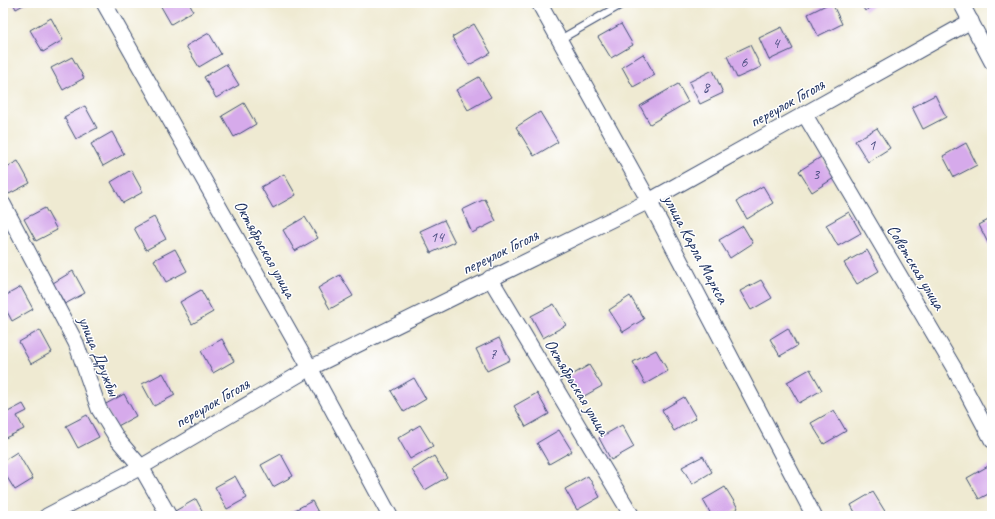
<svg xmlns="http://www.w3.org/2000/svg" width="995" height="519" font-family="Caveat,sans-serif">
	<rect width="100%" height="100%" fill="#fff"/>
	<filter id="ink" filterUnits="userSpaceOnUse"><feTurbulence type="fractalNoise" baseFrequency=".025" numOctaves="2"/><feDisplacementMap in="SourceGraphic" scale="8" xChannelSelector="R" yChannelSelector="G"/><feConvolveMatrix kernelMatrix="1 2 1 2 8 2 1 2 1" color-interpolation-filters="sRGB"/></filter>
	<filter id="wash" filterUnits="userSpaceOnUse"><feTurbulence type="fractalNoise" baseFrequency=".012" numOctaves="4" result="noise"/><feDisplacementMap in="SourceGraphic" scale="16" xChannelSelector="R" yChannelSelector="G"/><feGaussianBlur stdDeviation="0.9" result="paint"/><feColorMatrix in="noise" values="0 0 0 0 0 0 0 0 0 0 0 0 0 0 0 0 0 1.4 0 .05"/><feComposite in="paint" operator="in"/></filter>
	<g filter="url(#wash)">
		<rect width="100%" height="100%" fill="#efead2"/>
		<g id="blocks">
			<!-- building -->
			<g fill="#d6aaeb">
				<path d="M13 3H27L16 9Z"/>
				<path d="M159 3H189L193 11 171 24Z"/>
				<path d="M830 3H832L842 24 818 36 808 14Z"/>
				<path d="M860 3H879L865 11Z"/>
				<path d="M51 18 63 40 43 52 30 30Z"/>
				<path d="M474 24 491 53 469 65 452 37Z"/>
				<path d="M621 24 633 45 611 58 598 37Z"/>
				<path d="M782 27 793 49 769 60 759 38Z"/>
				<path d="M209 33 221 54 199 67 186 46Z"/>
				<path d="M750 45 761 67 737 78 727 56Z"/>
				<path d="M643 54 655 75 633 87 622 67Z"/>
				<path d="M72 57 84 78 63 90 51 68Z"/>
				<path d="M226 64 239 85 216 98 204 77Z"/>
				<path d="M713 70 723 93 700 104 689 82Z"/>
				<path d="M479 77 491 97 468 110 456 90Z"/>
				<path d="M678 84 688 102 650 124 640 106Z"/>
				<path d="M935 95 946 117 923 129 912 107Z"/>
				<path d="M244 103 256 124 234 137 222 116Z"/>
				<path d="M85 106 97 128 76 139 64 117Z"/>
				<path d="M540 112 558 142 534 156 516 127Z"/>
				<path d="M877 128 890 148 868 162 855 141Z"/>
				<path d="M112 132 124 154 103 166 91 144Z"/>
				<path d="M966 143 977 165 954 177 943 156Z"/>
				<path d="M821 157 834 178 812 192 799 171Z"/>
				<path d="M18 161 30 183 9 194 3 183V169Z"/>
				<path d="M131 170 143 192 123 203 111 182Z"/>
				<path d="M284 174 296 195 273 208 261 187Z"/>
				<path d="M763 186 773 203 747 219 737 201Z"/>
				<path d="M485 199 496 221 472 233 462 210Z"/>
				<path d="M45 208 57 230 36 241 24 219Z"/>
				<path d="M849 212 861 233 838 246 826 225Z"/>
				<path d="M154 217 166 239 146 250 134 228Z"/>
				<path d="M305 217 318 238 295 251 283 230Z"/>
				<path d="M992 218V245L990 247 979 225Z"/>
				<path d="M444 220 455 242 431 253 420 231Z"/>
				<path d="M743 226 753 243 730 258 719 240Z"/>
				<path d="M175 249 187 271 166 282 154 260Z"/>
				<path d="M867 250 879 271 857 284 844 263Z"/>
				<path d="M73 271 85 293 65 304 53 283Z"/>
				<path d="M340 275 353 296 330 309 318 288Z"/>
				<path d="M761 280 772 298 751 310 740 291Z"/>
				<path d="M21 287 33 309 12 321 3 304V297Z"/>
				<path d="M201 290 213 312 192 324 180 302Z"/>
				<path d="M630 296 644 319 623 332 609 310Z"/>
				<path d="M554 304 566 325 543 338 531 316Z"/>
				<path d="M788 328 797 346 780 356 770 339Z"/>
				<path d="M40 330 52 352 31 364 19 342Z"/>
				<path d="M499 338 510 360 487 371 476 349Z"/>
				<path d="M222 339 234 361 213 373 201 351Z"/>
				<path d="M656 350 668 371 645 384 633 362Z"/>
				<path d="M589 365 602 386 579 399 567 378Z"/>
				<path d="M810 369 822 390 799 403 787 382Z"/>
				<path d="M163 373 175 395 154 406 142 384Z"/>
				<path d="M414 378 426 399 404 412 391 391Z"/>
				<path d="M537 393 549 414 526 427 514 406Z"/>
				<path d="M124 394 136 416 116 427 104 405Z"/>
				<path d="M684 397 696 418 674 431 662 410Z"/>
				<path d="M23 404 27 411 17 416 24 429 3 439V411L6 413Z"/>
				<path d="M834 410 846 431 824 444 811 423Z"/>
				<path d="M87 415 99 437 78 448 66 426Z"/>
				<path d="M420 425 433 446 410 459 398 438Z"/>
				<path d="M622 425 634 447 611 460 599 438Z"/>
				<path d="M559 430 572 451 549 464 537 443Z"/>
				<path d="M17 452 33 479 15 490 3 471V461Z"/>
				<path d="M281 454 293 476 273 487 261 465Z"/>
				<path d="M434 456 447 477 425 490 412 470Z"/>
				<path d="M703 456 712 472 692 484 682 467Z"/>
				<path d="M990 465 992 469V492L979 499 967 478Z"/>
				<path d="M235 476 247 498 227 509 215 487Z"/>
				<path d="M588 476 600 497 577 510 565 489Z"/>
				<path d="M725 487 738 508 724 516H712L703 500Z"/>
				<path d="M873 492 886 513 880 516H857L851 505Z"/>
				<path d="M196 499 205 516H178L175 511Z"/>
				<path d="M312 501 320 516H293L291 512Z"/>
			</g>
		</g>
	</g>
	<g filter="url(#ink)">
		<use href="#blocks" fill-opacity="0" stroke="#3b4b6f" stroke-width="1"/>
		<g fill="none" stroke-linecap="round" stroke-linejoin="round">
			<!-- service casing -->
			<g stroke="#3b4b6f" stroke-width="9">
				<path id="service" d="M559 40 624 3"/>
			</g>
			<!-- minor casing -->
			<g stroke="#3b4b6f" stroke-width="17">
				<g id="minor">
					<path d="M104 3 310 368 390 516"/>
					<path d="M539 3 649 201 814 516"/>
					<path d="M961 3 992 62"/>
					<path d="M805 115 954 368 992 440"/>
					<path d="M3 204 76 343 99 409 118 440 141 467 169 516"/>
					<path d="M490 278 632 516"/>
					<path d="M47 516 141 467 310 368 649 201 971 21"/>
				</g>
			</g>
			<!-- service -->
			<use href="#service" stroke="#fff" stroke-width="7"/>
			<!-- minor -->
			<use href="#minor" stroke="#fff" stroke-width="15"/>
		</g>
	</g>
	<g text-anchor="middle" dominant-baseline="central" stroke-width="3" stroke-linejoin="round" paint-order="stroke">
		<!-- number labels -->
		<g font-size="15" fill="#4a4e81">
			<text x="776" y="43">4</text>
			<text x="744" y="62">6</text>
			<text x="706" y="87">8</text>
			<text x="872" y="145">1</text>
			<text x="816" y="174">3</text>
			<text x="437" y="237">14</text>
			<text x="493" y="354">7</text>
		</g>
		<!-- street labels -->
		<g font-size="17" fill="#1b2f5e" stroke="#fff">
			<text transform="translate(787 103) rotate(-29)">переулок Гоголя</text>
			<text transform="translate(265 249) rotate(61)">Октябрьская улица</text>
			<text transform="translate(696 249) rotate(62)">улица Карла Маркса</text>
			<text transform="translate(500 252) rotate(-26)">переулок Гоголя</text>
			<text transform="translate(916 267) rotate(59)">Советская улица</text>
			<text transform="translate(99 356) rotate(68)">улица Дружбы</text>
			<text transform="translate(577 387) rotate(59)">Октябрьская улица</text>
			<text transform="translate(212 403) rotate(-30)">переулок Гоголя</text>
		</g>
	</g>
	<!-- margin -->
	<rect width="995" height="519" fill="none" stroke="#fff" stroke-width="16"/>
</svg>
